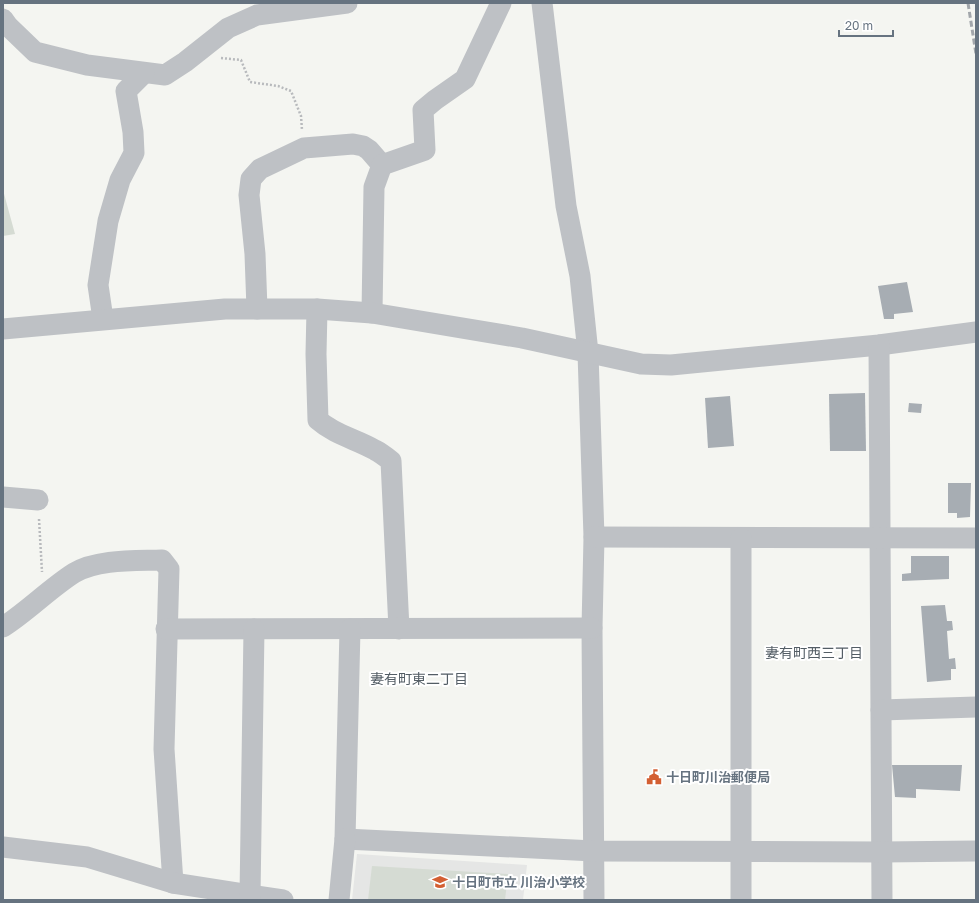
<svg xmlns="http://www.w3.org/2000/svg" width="979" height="903" font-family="'Golos Text','Noto Sans JP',sans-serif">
	<rect width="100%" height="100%" fill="#f4f5f1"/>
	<!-- built -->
	<path fill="#e5e6e5" d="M357 854 527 865 523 900H352Z"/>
	<!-- green -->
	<g fill="#d5dbd3">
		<path d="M3 190 15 234 3 236Z"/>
		<path d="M372 866 508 874 505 900H368Z"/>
	</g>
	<!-- building -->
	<g fill="#a7adb3">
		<path d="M907 282 913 312 894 314V319H884L878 286Z"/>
		<path d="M865 393 866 451H830L829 394Z"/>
		<path d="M730 396 734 446 708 448 705 398Z"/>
		<path d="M909 403 922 404 921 413 908 412Z"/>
		<path d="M948 483H971L970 517 957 518V513H948Z"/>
		<path d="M911 556H949V579L902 581V574L911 573Z"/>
		<path d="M945 605 947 621H952L953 630 947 631 949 659 955 658 956 669H951V680L927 682 921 606Z"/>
		<path d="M892 765H962L960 791 916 789V798L895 797Z"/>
	</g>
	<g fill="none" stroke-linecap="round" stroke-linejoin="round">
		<!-- path -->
		<g stroke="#b8babd" stroke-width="2.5" stroke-dasharray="2 2" stroke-linecap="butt">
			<path d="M221 58 241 60 250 82 278 86 291 91 301 116 302 130"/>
			<path d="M39 519 42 572"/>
		</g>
		<!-- minor -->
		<g stroke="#bec1c5" stroke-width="21">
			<path d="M542 3 566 206 580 276 588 353 594 537 592 628 594 900"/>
			<path d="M3 19 8 26 35 52 87 65 165 75 185 62 228 28 257 15 347 3"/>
			<path d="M257 309 255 254 249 195 251 179 260 169 304 148 353 144 363 146 369 150 382 165"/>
			<path d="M317 309 316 354 318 420C335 435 356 439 375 450 381 453 386 457 391 461L399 629"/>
			<path d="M372 313 374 187 382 165 425 150 423 110 435 100 465 79 501 3"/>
			<path d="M103 319 98 285 108 221 120 180 134 153 133 132 126 91 144 73"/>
			<path d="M3 329 225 309H317L372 313 522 338 641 364 671 365 879 345 976 332"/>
			<path d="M879 345 882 900"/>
			<path d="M3 497 38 500"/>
			<path d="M594 537 976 538"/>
			<path d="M3 627C28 611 49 589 74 573 98 559 135 561 162 560L169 569 164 749 173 883"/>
			<path d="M166 629 592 628"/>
			<path d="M350 629 345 839 594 851 882 852 976 851"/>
			<path d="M881 710 976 707"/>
			<path d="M3 847 87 857 173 883 283 900"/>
			<path d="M250 896 254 629"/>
			<path d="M339 900 345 839"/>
			<path d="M741 900V538"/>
		</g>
		<!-- rail -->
		<path stroke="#a2a6ab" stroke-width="3" stroke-dasharray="6 3" stroke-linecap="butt" d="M968 3 976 54"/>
	</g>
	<!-- icons -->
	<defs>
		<g id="civic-bare" transform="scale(1.2)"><path d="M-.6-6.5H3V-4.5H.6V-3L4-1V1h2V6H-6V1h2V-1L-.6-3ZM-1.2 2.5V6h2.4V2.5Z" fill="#d35f32" stroke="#fff" stroke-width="2.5" paint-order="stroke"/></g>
		<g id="school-bare" transform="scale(1.2)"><path d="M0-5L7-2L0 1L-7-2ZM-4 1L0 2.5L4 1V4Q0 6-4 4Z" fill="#d35f32" stroke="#fff" stroke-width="2.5" paint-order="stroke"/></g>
	</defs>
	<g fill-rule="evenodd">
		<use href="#civic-bare" x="654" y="777"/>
		<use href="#school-bare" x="440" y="882"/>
	</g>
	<g text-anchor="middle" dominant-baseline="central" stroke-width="4" stroke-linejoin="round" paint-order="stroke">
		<!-- poi labels -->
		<g font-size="13" font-weight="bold" fill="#667380" stroke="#fff" text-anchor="start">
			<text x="666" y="777">十日町川治郵便局</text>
			<text x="452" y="882">十日町市立 川治小学校</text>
		</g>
		<!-- neighbourhood labels -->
		<g font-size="14" fill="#535d65" stroke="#fff">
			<text x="814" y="652">妻有町西三丁目</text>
			<text x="419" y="678">妻有町東二丁目</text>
		</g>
	</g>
	<!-- border -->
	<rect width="979" height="903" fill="none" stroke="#667380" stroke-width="8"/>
	<!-- scale -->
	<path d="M839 30v6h54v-6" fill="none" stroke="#667380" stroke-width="2"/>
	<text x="845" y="30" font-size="12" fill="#667380" stroke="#ffffff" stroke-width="3" paint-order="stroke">20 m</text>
</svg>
